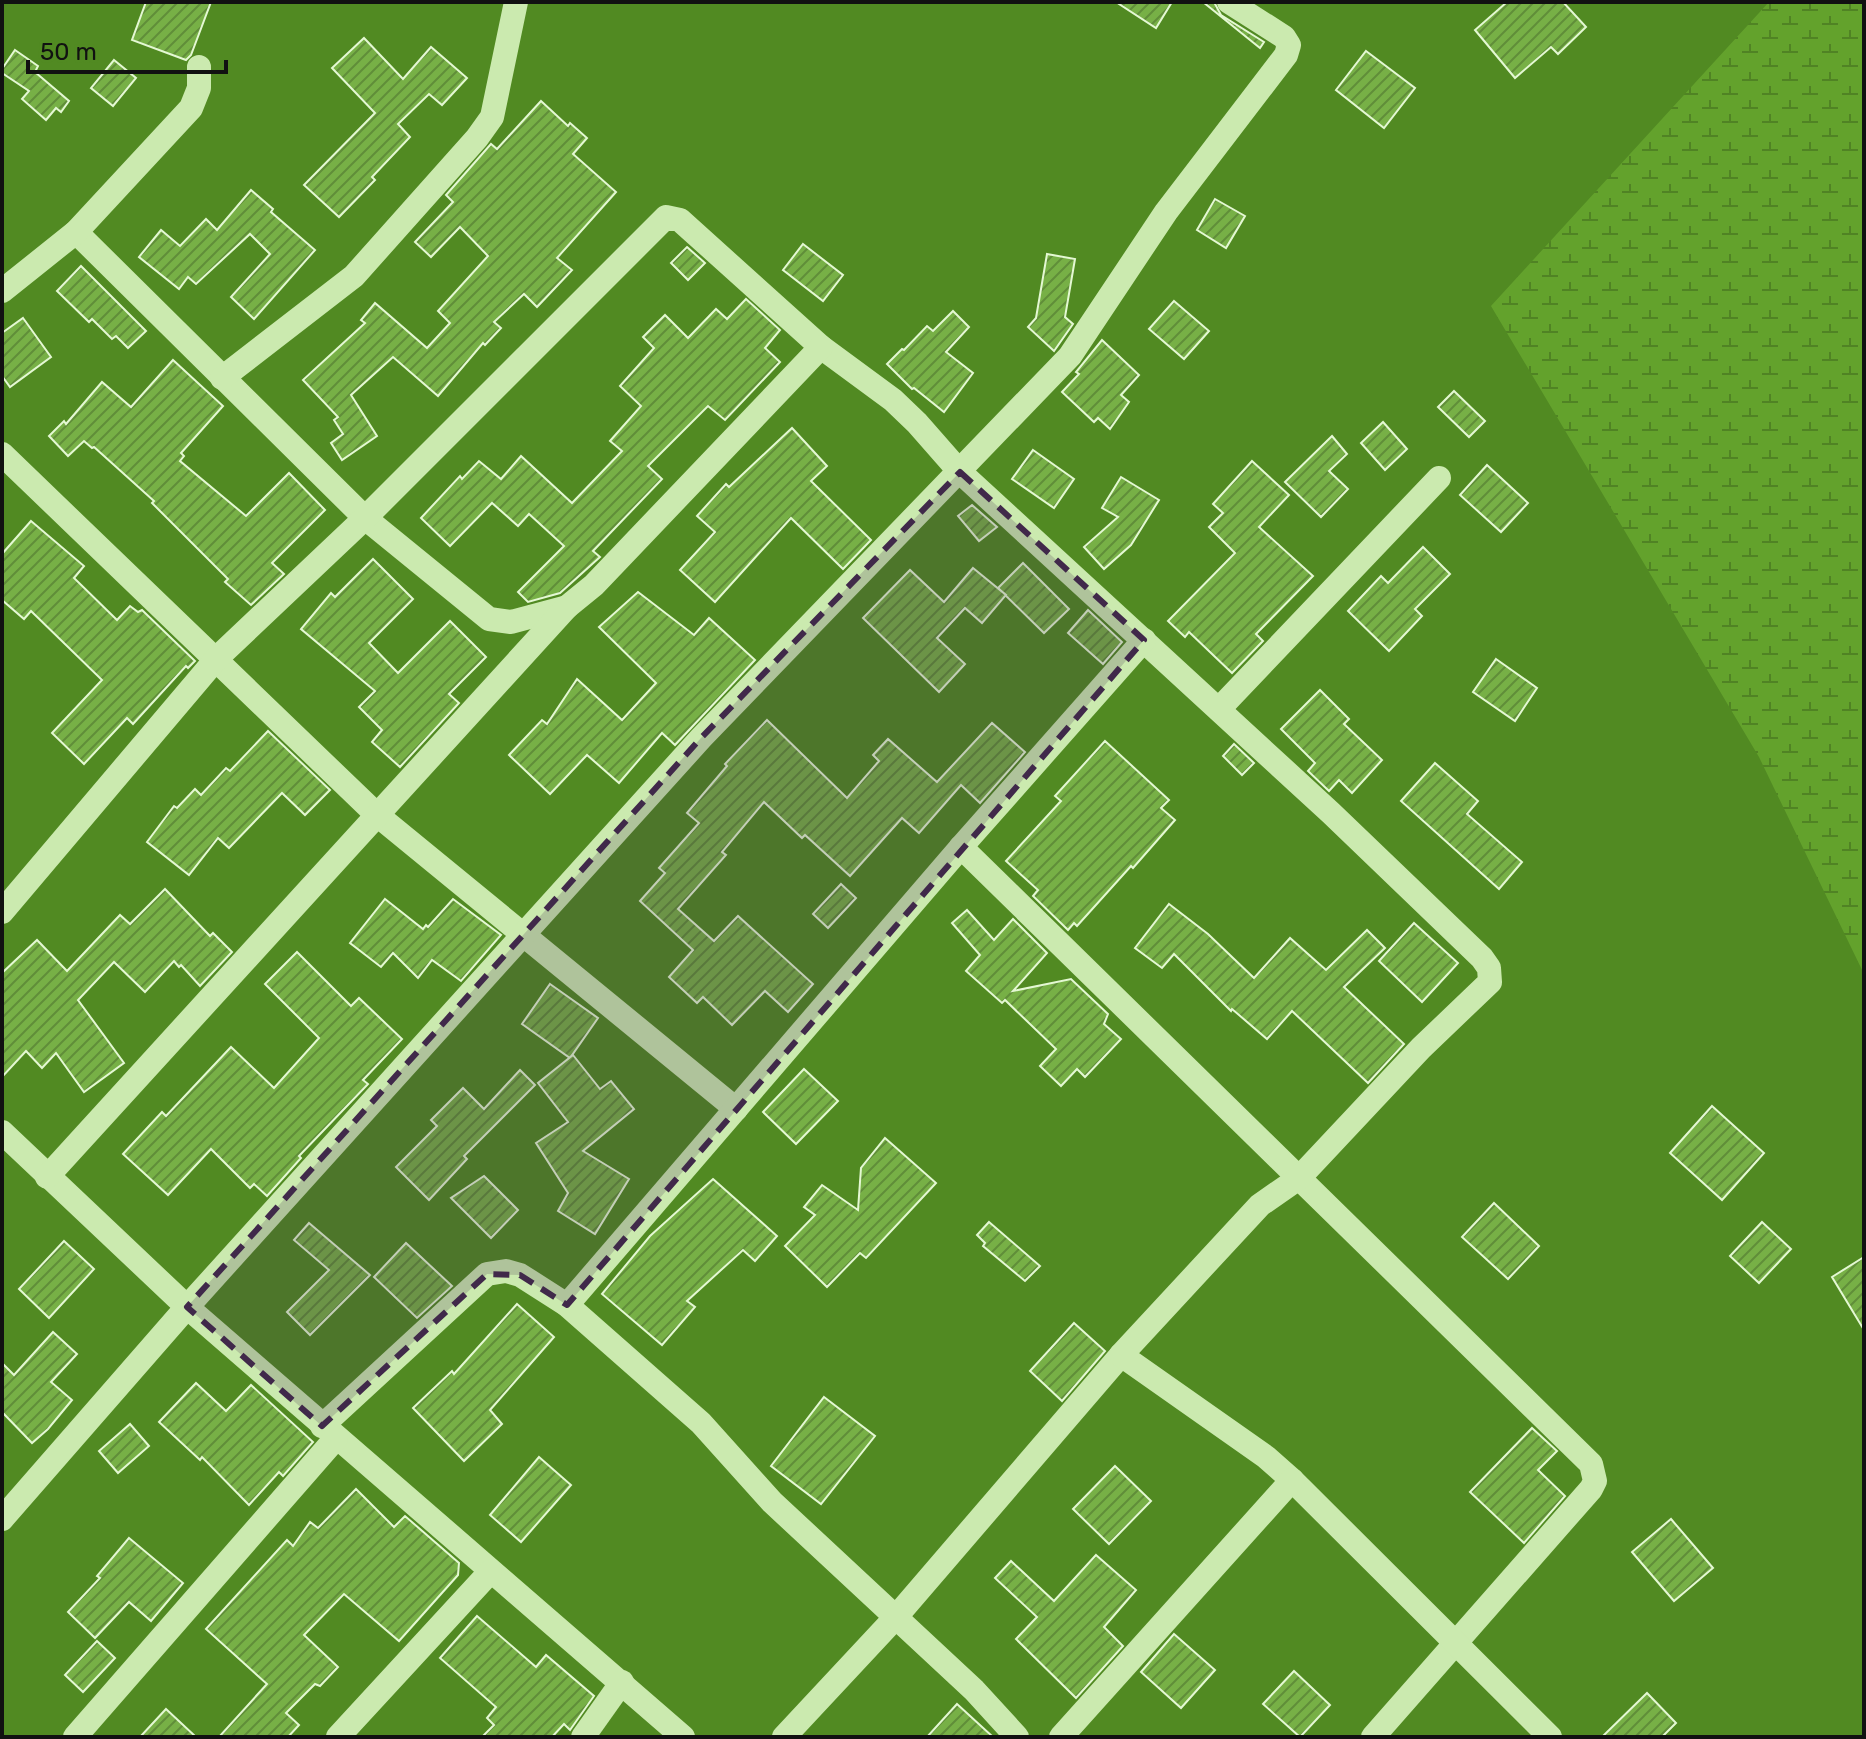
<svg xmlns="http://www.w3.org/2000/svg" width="1866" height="1739" font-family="Rubik,sans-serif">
	<defs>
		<pattern id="wetland-marsh" width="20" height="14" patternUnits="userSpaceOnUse" patternTransform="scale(2)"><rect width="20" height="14" fill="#63a22c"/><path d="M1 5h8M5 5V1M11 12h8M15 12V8" fill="none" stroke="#508324"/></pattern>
		<pattern id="building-hatch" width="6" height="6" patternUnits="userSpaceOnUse" patternTransform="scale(2)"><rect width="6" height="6" fill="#77b046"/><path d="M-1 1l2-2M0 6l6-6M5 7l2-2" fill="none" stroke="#608e39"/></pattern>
	</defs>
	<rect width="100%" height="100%" fill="#518a22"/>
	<!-- wetland -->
	<path fill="url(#wetland-marsh)" d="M1769 2H1864V974L1759 757 1491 306Z"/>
	<!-- building -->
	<g fill="url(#building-hatch)" stroke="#e4f8d3" stroke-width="2">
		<path d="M146 2H211L191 55 186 60 132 40Z"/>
		<path d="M1116 2H1172L1156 28Z"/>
		<path d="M1203 2H1214L1221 15 1264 42 1260 48Z"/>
		<path d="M1507 2H1563L1586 27 1558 54 1551 47 1515 78 1475 30Z"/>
		<path d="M364 38 403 79 431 47 467 78 442 105 429 94 398 124 410 137 372 177 375 180 339 217 304 185 375 113 332 68Z"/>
		<path d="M15 50 38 66 35 72 69 101 61 112 56 108 46 120 22 99 29 91 2 73V69Z"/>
		<path d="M1366 51 1415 88 1384 128 1336 90Z"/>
		<path d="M114 60 136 78 113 106 91 88Z"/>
		<path d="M541 101 568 126 570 123 587 138 573 154 616 192 557 258 572 270 537 307 524 294 494 322 501 328 485 345 483 343 438 396 393 357 351 395 377 436 342 460 331 443 343 434 334 420 338 417 303 380 365 323 361 320 375 303 427 348 450 323 438 311 488 256 460 227 431 257 415 242 453 202 446 195 491 144 497 149Z"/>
		<path d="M251 190 273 209 271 212 315 250 254 319 231 297 270 254 250 234 196 284 188 277 179 289 139 257 161 230 180 246 206 219 217 230Z"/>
		<path d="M1215 199 1245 216 1226 248 1197 230Z"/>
		<path d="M803 244 843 275 823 301 783 270Z"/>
		<path d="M687 247 705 263 688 280 671 263Z"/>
		<path d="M1047 254 1075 259 1065 317 1073 324 1054 351 1028 327 1036 318Z"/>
		<path d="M81 266 146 331 128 348 116 336 112 339 92 319 89 322 57 291Z"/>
		<path d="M746 299 780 330 765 348 780 362 725 420 708 406 648 466 662 479 593 551 600 557 560 593 528 602 518 592 564 546 529 514 518 526 492 503 450 546 421 518 460 476 462 479 479 461 501 479 521 456 572 503 622 451 610 441 641 406 620 386 654 348 643 337 665 315 688 338 716 309 727 319Z"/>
		<path d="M1174 301 1209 331 1184 359 1149 329Z"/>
		<path d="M953 311 969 327 946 352 973 373 944 412 914 388 912 389 887 364 902 349 904 350 927 326 933 331Z"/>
		<path d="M23 318 51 357 10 387 2 376V333Z"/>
		<path d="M1102 340 1139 375 1121 395 1129 402 1110 429 1098 418 1094 422 1062 392 1079 374 1076 372Z"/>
		<path d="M173 360 223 406 181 453 184 456 180 461 246 516 289 473 325 510 272 563 284 574 251 605 225 582 228 579 152 503 154 501 94 447 92 448 84 441 68 456 49 436 64 421 66 424 102 382 131 407Z"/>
		<path d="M1454 391 1485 421 1469 437 1438 407Z"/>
		<path d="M1383 422 1407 449 1385 470 1361 443Z"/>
		<path d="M792 428 827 466 811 481 871 540 843 569 791 518 715 602 680 570 715 532 697 516 726 484 729 487Z"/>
		<path d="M1332 436 1347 454 1329 471 1348 489 1321 517 1285 482Z"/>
		<path d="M1033 450 1074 479 1054 508 1012 479Z"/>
		<path d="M1252 461 1289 495 1259 527 1313 576 1256 634 1263 641 1232 673 1189 632 1185 637 1168 621 1235 553 1209 527 1223 513 1213 504Z"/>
		<path d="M1487 465 1528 503 1501 532 1460 495Z"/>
		<path d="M1121 477 1159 500 1131 545 1104 569 1084 547 1118 517 1102 508Z"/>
		<path d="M972 505 997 527 979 541 958 516Z"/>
		<path d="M31 521 84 566 74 578 117 620 130 606 138 612 142 610 195 661 188 668 186 666 133 724 127 718 84 764 52 733 102 680 31 611 24 619 2 600V554Z"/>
		<path d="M1423 547 1450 574 1415 609 1422 616 1389 651 1348 611 1381 576 1388 583Z"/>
		<path d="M373 559 413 599 369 643 398 673 450 621 486 657 449 694 459 703 400 767 372 742 382 730 359 707 375 691 301 629 331 593 335 597Z"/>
		<path d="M1023 563 1069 609 1044 633 998 588Z"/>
		<path d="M973 568 1006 595 982 623 965 608 937 638 965 664 939 692 863 618 910 570 944 602Z"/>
		<path d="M638 592 694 635 709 618 755 660 675 745 662 733 619 783 587 755 550 794 509 755 542 720 547 724 577 679 622 720 656 683 599 627Z"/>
		<path d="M1088 610 1122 642 1103 664 1068 633Z"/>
		<path d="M1496 659 1537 688 1515 721 1473 692Z"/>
		<path d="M1320 690 1349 719 1344 724 1382 760 1352 793 1339 780 1329 791 1308 771 1315 763 1281 729Z"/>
		<path d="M767 720 847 798 879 761 873 755 888 739 937 782 992 723 1025 752 980 803 961 785 919 833 902 818 850 876 805 835 802 838 764 802 722 852 726 855 678 909 714 941 738 916 813 984 788 1012 765 991 732 1025 703 997 697 1003 669 977 693 950 640 901 665 873 659 868 699 823 687 813 727 766 725 764Z"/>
		<path d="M268 731 330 790 305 815 282 793 229 848 218 838 189 875 147 842 174 806 177 808 195 789 201 795 226 768 230 771Z"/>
		<path d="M1105 741 1169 800 1161 808 1175 820 1133 868 1131 866 1077 926 1074 923 1068 930 1033 896 1038 890 1006 861 1061 801 1055 796Z"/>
		<path d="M1234 744 1254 763 1242 775 1223 756Z"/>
		<path d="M1435 763 1478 801 1467 814 1522 862 1499 889 1401 801Z"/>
		<path d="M841 884 856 898 828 928 813 914Z"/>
		<path d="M165 889 210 936 213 933 232 952 200 986 181 965 179 967 174 961 145 992 114 962 78 1000 124 1063 84 1092 56 1053 42 1068 26 1051 2 1077V973L37 940 67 971 120 915 130 924Z"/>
		<path d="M385 899 423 929 426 925 428 927 453 899 501 935 461 981 432 960 418 978 393 953 381 967 350 943Z"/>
		<path d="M1169 904 1208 934 1254 978 1290 938 1326 970 1367 930 1385 948 1344 987 1404 1044 1368 1083 1292 1011 1267 1039 1232 1009 1231 1011 1174 954 1162 968 1135 948Z"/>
		<path d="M967 910 994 940 1013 919 1047 953 1013 991 1071 979 1108 1014 1104 1024 1121 1039 1085 1077 1077 1069 1061 1086 1040 1066 1056 1049 1005 1000 1002 1003 966 971 980 955 952 923Z"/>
		<path d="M1414 923 1458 963 1422 1002 1379 961Z"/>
		<path d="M297 952 351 1006 359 998 402 1039 363 1080 368 1084 299 1156 301 1158 267 1196 254 1184 250 1188 211 1149 168 1195 123 1154 162 1112 166 1116 231 1047 274 1088 319 1038 265 984Z"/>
		<path d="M550 984 598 1018 570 1058 522 1024Z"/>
		<path d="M573 1055 600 1089 611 1081 634 1109 583 1151 629 1179 595 1234 558 1211 568 1193 536 1143 568 1122 538 1083Z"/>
		<path d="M804 1069 838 1101 796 1144 763 1112Z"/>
		<path d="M520 1070 535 1085 464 1156 467 1159 429 1200 396 1167 437 1126 431 1120 463 1088 484 1109Z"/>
		<path d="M1712 1106 1764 1153 1722 1200 1670 1153Z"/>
		<path d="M885 1138 936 1183 866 1258 860 1253 827 1287 785 1246 815 1215 804 1207 822 1185 858 1210 861 1168Z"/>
		<path d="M484 1176 518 1210 491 1238 451 1198Z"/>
		<path d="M713 1179 777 1236 755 1261 743 1250 687 1301 695 1307 662 1345 602 1294 650 1236Z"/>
		<path d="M1494 1203 1539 1246 1508 1279 1462 1237Z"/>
		<path d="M989 1222 1040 1266 1025 1281 983 1246 985 1243 977 1235Z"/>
		<path d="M1762 1222 1791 1249 1759 1283 1730 1256Z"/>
		<path d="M309 1223 370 1275 310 1335 287 1312 329 1270 294 1240Z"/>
		<path d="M64 1241 94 1269 49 1318 19 1289Z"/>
		<path d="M406 1243 452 1286 417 1318 374 1277Z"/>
		<path d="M1864 1257V1330L1832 1277Z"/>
		<path d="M517 1304 554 1337 490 1410 502 1424 464 1461 413 1408 452 1371 454 1374Z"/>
		<path d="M1074 1323 1105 1351 1062 1401 1030 1371Z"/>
		<path d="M53 1332 77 1354 51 1382 72 1400 48 1429 32 1443 2 1412V1363L14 1375Z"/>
		<path d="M196 1383 226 1411 251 1385 313 1442 283 1476 279 1472 249 1505 202 1457 200 1460 159 1422Z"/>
		<path d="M824 1397 875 1436 821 1504 771 1466Z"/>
		<path d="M130 1424 149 1446 118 1473 99 1451Z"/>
		<path d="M1532 1428 1557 1451 1538 1470 1565 1496 1524 1543 1470 1492Z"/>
		<path d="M539 1457 571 1485 521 1542 490 1515Z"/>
		<path d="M1115 1466 1151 1501 1109 1544 1073 1509Z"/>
		<path d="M356 1489 394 1527 405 1516 459 1563 458 1575 399 1641 344 1594 304 1635 338 1667 320 1686 315 1684 286 1713 299 1725 288 1737H219L267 1684 206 1629 287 1540 293 1546 310 1522 318 1528Z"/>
		<path d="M1671 1519 1713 1568 1674 1601 1632 1552Z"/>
		<path d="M129 1538 183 1583 151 1621 129 1602 95 1638 68 1612 100 1578 97 1576Z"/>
		<path d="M1096 1555 1136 1590 1104 1627 1123 1646 1076 1698 1016 1639 1037 1617 995 1578 1011 1561 1054 1601Z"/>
		<path d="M477 1616 536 1667 546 1655 594 1696 570 1730 564 1724 552 1737H482L494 1725 487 1718 496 1707 440 1658Z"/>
		<path d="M1174 1634 1215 1670 1181 1708 1141 1672Z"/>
		<path d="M97 1641 115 1658 83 1692 65 1675Z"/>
		<path d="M1294 1671 1330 1705 1300 1737 1263 1704Z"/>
		<path d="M1647 1693 1676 1723 1662 1737H1602Z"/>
		<path d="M957 1704 993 1737H927Z"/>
		<path d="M166 1709 196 1737H140Z"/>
	</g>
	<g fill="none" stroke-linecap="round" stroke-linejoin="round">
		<!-- minor -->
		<g stroke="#cbeaaf" stroke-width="24">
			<path d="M76 232 365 518 489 619 511 622 567 607"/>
			<path d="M2 291 76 232 191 108 199 88V67"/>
			<path d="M222 378 354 276 477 138 492 117 516 2"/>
			<path d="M2 454 376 814 736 1109"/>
			<path d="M1219 709 1439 478"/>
			<path d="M961 847 1591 1464 1595 1481 1591 1489 1373 1737"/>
			<path d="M2 912 217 658 365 518 666 217 680 220 821 347 893 400 917 423 960 472 1331 813 1482 958 1489 968 1490 982 1421 1048 1299 1178 1260 1205 1121 1355 895 1618 784 1737"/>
			<path d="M2 1132 187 1307 683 1737"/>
			<path d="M47 1177 567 607 594 585 821 347"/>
			<path d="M567 1305 961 847 1144 640"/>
			<path d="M1121 1355 1266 1457 1292 1480 1550 1737"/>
			<path d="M322 1426 487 1274 506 1271 520 1275 567 1305 701 1423 772 1502 974 1690 1017 1737"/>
			<path d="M2 1519 187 1307 701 738 1070 356 1166 212 1286 55 1289 45 1284 37 1229 2"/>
			<path d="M75 1737 336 1438"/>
			<path d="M338 1737 490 1572"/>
			<path d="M583 1737 622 1682"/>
			<path d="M1061 1737 1292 1480"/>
		</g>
	</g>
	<!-- marked area -->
	<path fill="#40294a" fill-opacity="0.2" stroke="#40294a" stroke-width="6" stroke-dasharray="16 10" stroke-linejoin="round" d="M960 472 1144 640 567 1305 520 1275 487 1274 322 1426 187 1307 701 738Z"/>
	<!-- border -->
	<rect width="1866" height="1739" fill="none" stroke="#111111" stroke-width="8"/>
	<!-- scale -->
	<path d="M28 60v12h198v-12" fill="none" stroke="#111111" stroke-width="4"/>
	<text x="40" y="60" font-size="24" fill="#111111" stroke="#518a22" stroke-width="6" paint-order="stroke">50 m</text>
</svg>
